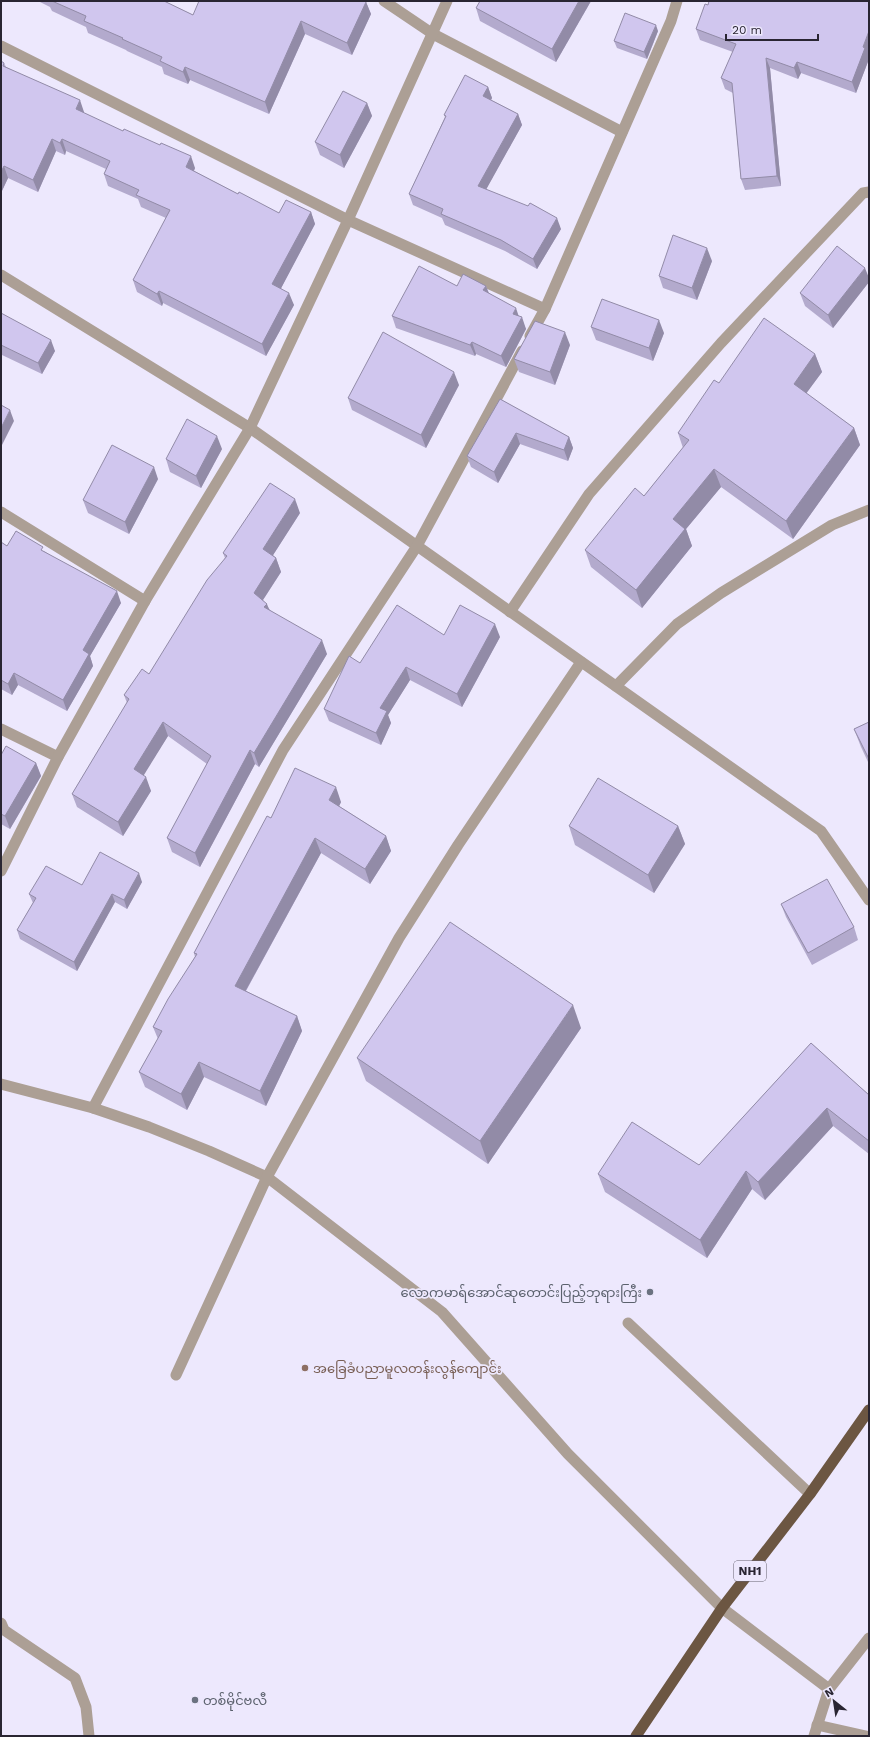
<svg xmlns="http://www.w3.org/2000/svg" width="870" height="1737" font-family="'Work Sans','Noto Sans Myanmar',sans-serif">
	<rect width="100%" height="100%" fill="#ede8fd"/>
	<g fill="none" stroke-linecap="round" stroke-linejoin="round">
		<!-- service -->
		<path stroke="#ac9f95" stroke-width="11" d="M628 1323 810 1494"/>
		<!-- minor -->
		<g stroke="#ac9f95" stroke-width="11">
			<path d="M384 1 433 34 622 132"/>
			<path d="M1 46 348 220 545 309"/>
			<path d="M1 275 250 428 821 831 869 900"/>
			<path d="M530 336 545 309 671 21 677 1"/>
			<path d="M1 512 145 601"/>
			<path d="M510 612 589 494 721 343 863 193 869 192"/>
			<path d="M616 686 677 624 721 593 832 525 869 510"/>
			<path d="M1 729 58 757"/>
			<path d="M1 871 58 757 145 601 250 428 348 220 447 1"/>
			<path d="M1 1084 93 1108 149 1127 209 1151 267 1177 442 1312 568 1454 722 1608 829 1689"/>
			<path d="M93 1108 283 750 417 546 522 351"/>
			<path d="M176 1375 267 1177 399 938 458 845 581 662"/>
			<path d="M1 1623 4 1630 75 1678 86 1707 89 1736"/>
			<path d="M817 1725 866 1736"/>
			<path d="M814 1736 829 1689 869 1638"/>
		</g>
		<!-- trunk -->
		<path stroke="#6c5642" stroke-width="11" d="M636 1736 722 1608 810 1494 869 1410"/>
	</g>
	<!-- wall -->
	<g fill="#b3aacd">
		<path d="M38 1H164L193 15 366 2 371 14 352 55 305 34 269 114 190 80 188 84 164 74 162 67 127 51 126 50 88 33 86 27 52 11 50 7Z"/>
		<path d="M591 1 556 62 480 21 476 8Z"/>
		<path d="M708 5 868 55 869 59 856 93 801 73 798 79 770 68 781 186 745 190 741 179 733 93 725 89 721 78 733 52 700 40 696 29Z"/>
		<path d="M658 31 647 59 617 48 614 41Z"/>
		<path d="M1 61 4 63 6 67 84 112V113L195 168 194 171 238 194 279 213 311 212 315 224 281 288 294 305 266 356 163 303 162 306 137 292 133 280 166 218 141 207 138 199 108 186 104 174 106 169 66 151 65 155 56 151 38 192 8 178 1 193Z"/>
		<path d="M488 87 492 98 491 100 518 114 522 125 486 189 561 229 537 269 505 251 445 225 442 218 413 205 409 194 445 117 444 115Z"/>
		<path d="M367 103 372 116 344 168 320 155 315 142Z"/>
		<path d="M712 261 697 300 663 288 659 276Z"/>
		<path d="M869 278V282L833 328 805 306 800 293Z"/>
		<path d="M457 286H486L489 293 519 316 526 329 506 367 476 354 475 356 396 328 392 316Z"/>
		<path d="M1 313 55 351 42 374 2 355 1 357Z"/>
		<path d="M591 327 664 333 653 361 596 340Z"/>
		<path d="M570 345 555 385 519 372 514 359Z"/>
		<path d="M815 354 822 372 806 393 854 428 860 445 793 539 721 487 686 529 692 546 642 608 591 567 585 550 644 496 683 448 678 433 719 383Z"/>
		<path d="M459 385 426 448 352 410 348 398Z"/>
		<path d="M500 399 569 437 573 448 568 461 520 444 498 483 471 467 467 456Z"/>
		<path d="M222 449 201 488 170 472 166 459Z"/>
		<path d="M158 479 129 534 88 513 83 500Z"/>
		<path d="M300 513 273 555 276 558 281 572 263 600 270 610 327 654 259 767 255 764 200 867 172 852 167 838 207 764 168 736 143 775 151 791 123 836 77 807 72 794 127 703 124 695 149 674 225 558 223 553Z"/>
		<path d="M1 542 7 546 44 551 121 603 90 656 93 666 67 711 18 685 12 695 1 689Z"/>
		<path d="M444 635 500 637 462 707 410 680 388 715 391 723 381 745 329 721 324 709 360 663Z"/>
		<path d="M869 722V764L861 747 854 729Z"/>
		<path d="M1 755 36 763 41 776 10 829 1 824Z"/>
		<path d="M341 802 339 806 386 836 391 851 370 884 321 853 246 991 297 1016 302 1031 266 1106 204 1077 187 1110 145 1087 139 1072 158 1039 153 1027 195 957 194 953 271 818Z"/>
		<path d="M569 826H678L685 844 654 893 575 845Z"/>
		<path d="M142 882 127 909 115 902 77 971 20 939 17 930 33 903 29 894 82 885Z"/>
		<path d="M781 904 854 927 858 940 812 965 786 917Z"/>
		<path d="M581 1028 488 1164 366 1081 357 1058Z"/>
		<path d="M811 1043 869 1095V1154L833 1126 765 1200 752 1189 707 1258 605 1192 598 1174 699 1165Z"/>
	</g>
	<!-- shaded-wall -->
	<g fill="#928ba7">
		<path d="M579 1H591L556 62 552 49Z"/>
		<path d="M366 2 371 14 352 55 347 43Z"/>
		<path d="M301 21 305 34 269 114 265 102Z"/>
		<path d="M656 25 658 31 647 59 644 52Z"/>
		<path d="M869 31V53L868 55 869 59 856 93 852 82 863 47Z"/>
		<path d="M766 58 770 68 781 186 777 176Z"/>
		<path d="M797 62 801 73 798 79 794 68Z"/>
		<path d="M185 67 190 80 188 84 183 72Z"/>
		<path d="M488 87 492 98 487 107 483 96Z"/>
		<path d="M80 100 84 112 80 121 76 109Z"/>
		<path d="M367 103 372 116 344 168 340 155Z"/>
		<path d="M518 114 522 125 482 197 478 186Z"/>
		<path d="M52 139 56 151 38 192 33 180Z"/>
		<path d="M62 139 66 151 65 155 60 143Z"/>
		<path d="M191 156 195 168 190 179 186 167Z"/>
		<path d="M4 166 8 178 1 193V172Z"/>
		<path d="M311 212 315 224 277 296 272 284Z"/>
		<path d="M557 218 561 229 537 269 533 259Z"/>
		<path d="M707 248 712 261 697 300 692 288Z"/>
		<path d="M865 268 869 278V282L833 328 828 315Z"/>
		<path d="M486 286 490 297 483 290Z"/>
		<path d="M159 291 163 303 162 306 157 294Z"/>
		<path d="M289 293 294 305 266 356 262 344Z"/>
		<path d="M516 308 520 320 513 314Z"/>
		<path d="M522 317 526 329 506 367 501 356Z"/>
		<path d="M659 320 664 333 653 361 649 348Z"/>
		<path d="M565 332 570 345 555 385 550 372Z"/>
		<path d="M51 340 55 351 42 374 38 363Z"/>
		<path d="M472 342 476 354 475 356 470 345Z"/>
		<path d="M815 354 822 372 800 402 794 384Z"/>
		<path d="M454 372 459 385 426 448 421 435Z"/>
		<path d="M10 410 14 421 1 447V428Z"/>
		<path d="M854 428 860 445 793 539 786 521Z"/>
		<path d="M516 433 520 444 498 483 494 472Z"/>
		<path d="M217 436 222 449 201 488 196 476Z"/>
		<path d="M569 437 573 448 568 461 564 450Z"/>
		<path d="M154 467 158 479 129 534 125 522Z"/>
		<path d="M714 469 721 487 686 529 692 546 642 608 636 590 673 519Z"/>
		<path d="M295 499 300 513 268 563 263 549Z"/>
		<path d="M276 558 281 572 259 606 254 593Z"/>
		<path d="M117 591 121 603 90 656 93 666 67 711 63 700 83 650Z"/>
		<path d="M267 604 272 617 264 607Z"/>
		<path d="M495 624 500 637 462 707 457 694Z"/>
		<path d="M322 640 327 654 259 767 254 753Z"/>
		<path d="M406 667 410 680 388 715 391 723 381 745 376 733 380 708Z"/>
		<path d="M14 673 18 685 12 695 8 684Z"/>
		<path d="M163 722 168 736 139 783 134 769Z"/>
		<path d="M250 750 255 764 200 867 195 853Z"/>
		<path d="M36 763 41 776 10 829 5 816Z"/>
		<path d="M146 777 151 791 123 836 118 822Z"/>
		<path d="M336 787 341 802 335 815 329 800Z"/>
		<path d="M678 826 685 844 654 893 648 875Z"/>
		<path d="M386 836 391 851 370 884 365 869Z"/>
		<path d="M315 838 321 853 240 1001 235 986Z"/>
		<path d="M139 873 142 882 127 909 124 900Z"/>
		<path d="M112 894 115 902 77 971 74 962Z"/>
		<path d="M573 1005 581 1028 488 1164 480 1141Z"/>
		<path d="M297 1016 302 1031 266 1106 260 1091Z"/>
		<path d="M199 1062 204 1077 187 1110 181 1094Z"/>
		<path d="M827 1108 833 1126 765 1200 758 1182Z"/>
		<path d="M746 1171 752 1189 707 1258 700 1240Z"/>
	</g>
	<!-- building -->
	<g fill="#d0c6ee" stroke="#928ba7">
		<path d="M52 1H164L193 15 199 1H365L366 2 347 43 301 21 265 102 185 67 183 72 160 61 162 57 122 39 123 38 84 21 86 16Z"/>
		<path d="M480 1H579L552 49 476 8Z"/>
		<path d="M709 1H869V31L863 47 865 48 852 82 797 62 794 68 766 58 777 176 741 179 732 83 721 78 736 44 696 29 705 4 708 5Z"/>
		<path d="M625 13 656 25 644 52 614 41Z"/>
		<path d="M1 61 4 63 3 66 80 100 76 109 123 131 124 129 160 145 161 143 191 156 186 167 238 194 239 192 279 213 286 200 311 212 272 284 289 293 262 344 159 291 157 294 133 280 170 210 136 195 139 190 104 174 110 161 62 139 60 143 52 139 33 180 4 166 1 172Z"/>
		<path d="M465 75 488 87 483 96 518 114 478 186 528 206 530 203 557 218 533 259 501 240 441 214 443 209 409 194 446 116 444 115Z"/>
		<path d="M343 91 367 103 340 155 315 142Z"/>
		<path d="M673 235 707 248 692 288 659 276Z"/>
		<path d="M837 246 865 268 828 315 800 293Z"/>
		<path d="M419 266 457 286 463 274 486 286 483 290 516 308 513 314 522 317 501 356 472 342 470 345 392 316Z"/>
		<path d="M602 299 659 320 649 348 591 327Z"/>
		<path d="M1 313 51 340 38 363 1 345Z"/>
		<path d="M764 318 815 354 794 384 854 428 786 521 714 469 673 519 685 529 636 590 585 550 635 488 644 496 689 440 678 433 714 380 719 383Z"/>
		<path d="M535 321 565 332 550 372 514 359Z"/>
		<path d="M383 332 454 372 421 435 348 398Z"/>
		<path d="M500 399 569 437 564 450 516 433 494 472 467 456Z"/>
		<path d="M1 405 10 410 1 428Z"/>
		<path d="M187 419 217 436 196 476 166 459Z"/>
		<path d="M112 445 154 467 125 522 83 500Z"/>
		<path d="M270 483 295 499 263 549 276 558 254 593 267 604 264 607 322 640 254 753 250 750 195 853 167 838 211 756 163 722 134 769 146 777 118 822 72 794 129 699 124 695 142 669 149 674 207 580 227 556 223 553Z"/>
		<path d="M16 531 43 547 41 550 117 591 83 650 89 654 63 700 14 673 8 684 1 680V542L7 546Z"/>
		<path d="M397 605 444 635 460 605 495 624 457 694 406 667 380 708 387 711 376 733 324 709 349 656 360 663Z"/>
		<path d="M869 722V759L854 729Z"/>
		<path d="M6 746 36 763 5 816 1 814V755Z"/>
		<path d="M295 768 336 787 329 800 386 836 365 869 315 838 235 986 297 1016 260 1091 199 1062 181 1094 139 1072 162 1031 153 1027 168 999 197 954 194 953 267 816 271 818Z"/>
		<path d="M598 778 678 826 648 875 569 826Z"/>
		<path d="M100 852 139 873 124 900 112 894 74 962 17 930 36 898 29 894 46 866 82 885Z"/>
		<path d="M827 879 854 927 808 953 781 904Z"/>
		<path d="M450 922 573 1005 480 1141 357 1058Z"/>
		<path d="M811 1043 869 1095V1141L827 1108 758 1182 746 1171 700 1240 598 1174 632 1122 699 1165Z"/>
	</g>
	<!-- markers -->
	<g fill="#6b7280" stroke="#ede8fd" stroke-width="1.5">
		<circle cx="650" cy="1292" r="4"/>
		<circle cx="195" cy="1700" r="4"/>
	</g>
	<circle fill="#8d6e63" stroke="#ede8fd" stroke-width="1.5" cx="305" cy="1368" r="4"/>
	<g text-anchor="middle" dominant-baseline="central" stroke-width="3.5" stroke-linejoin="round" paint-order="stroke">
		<!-- shield labels -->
		<rect fill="#ede8fd" stroke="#64606f" stroke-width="1" x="734" y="1561" width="32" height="20" rx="3"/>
		<g font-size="12" font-weight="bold" fill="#292532">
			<text x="750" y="1571">NH1</text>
		</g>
		<!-- worship labels -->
		<g font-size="13" fill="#5b616d" stroke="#ede8fd" text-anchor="end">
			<text x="642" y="1292">လောကမာရ်အောင်ဆုတောင်းပြည့်ဘုရားကြီး</text>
			<text x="203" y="1700" text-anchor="start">တစ်မိုင်ဗလီ</text>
		</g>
		<!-- education labels -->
		<g font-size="13" fill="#785e54" stroke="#ede8fd" text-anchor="start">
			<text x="313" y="1368">အခြေခံပညာမူလတန်းလွန်ကျောင်း</text>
		</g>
	</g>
	<!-- border -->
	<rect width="870" height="1737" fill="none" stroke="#292532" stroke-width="4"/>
	<!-- north arrow -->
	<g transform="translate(834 1701) rotate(330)" stroke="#ede8fd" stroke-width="3" paint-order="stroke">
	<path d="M0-3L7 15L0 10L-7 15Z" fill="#292532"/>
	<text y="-6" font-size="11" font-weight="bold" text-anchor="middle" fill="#292532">N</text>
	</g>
	<!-- scale -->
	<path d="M726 34v6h92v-6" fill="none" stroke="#292532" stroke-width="2"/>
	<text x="732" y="34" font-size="12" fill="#292532" stroke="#ede8fd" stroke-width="3" paint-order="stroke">20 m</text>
</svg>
